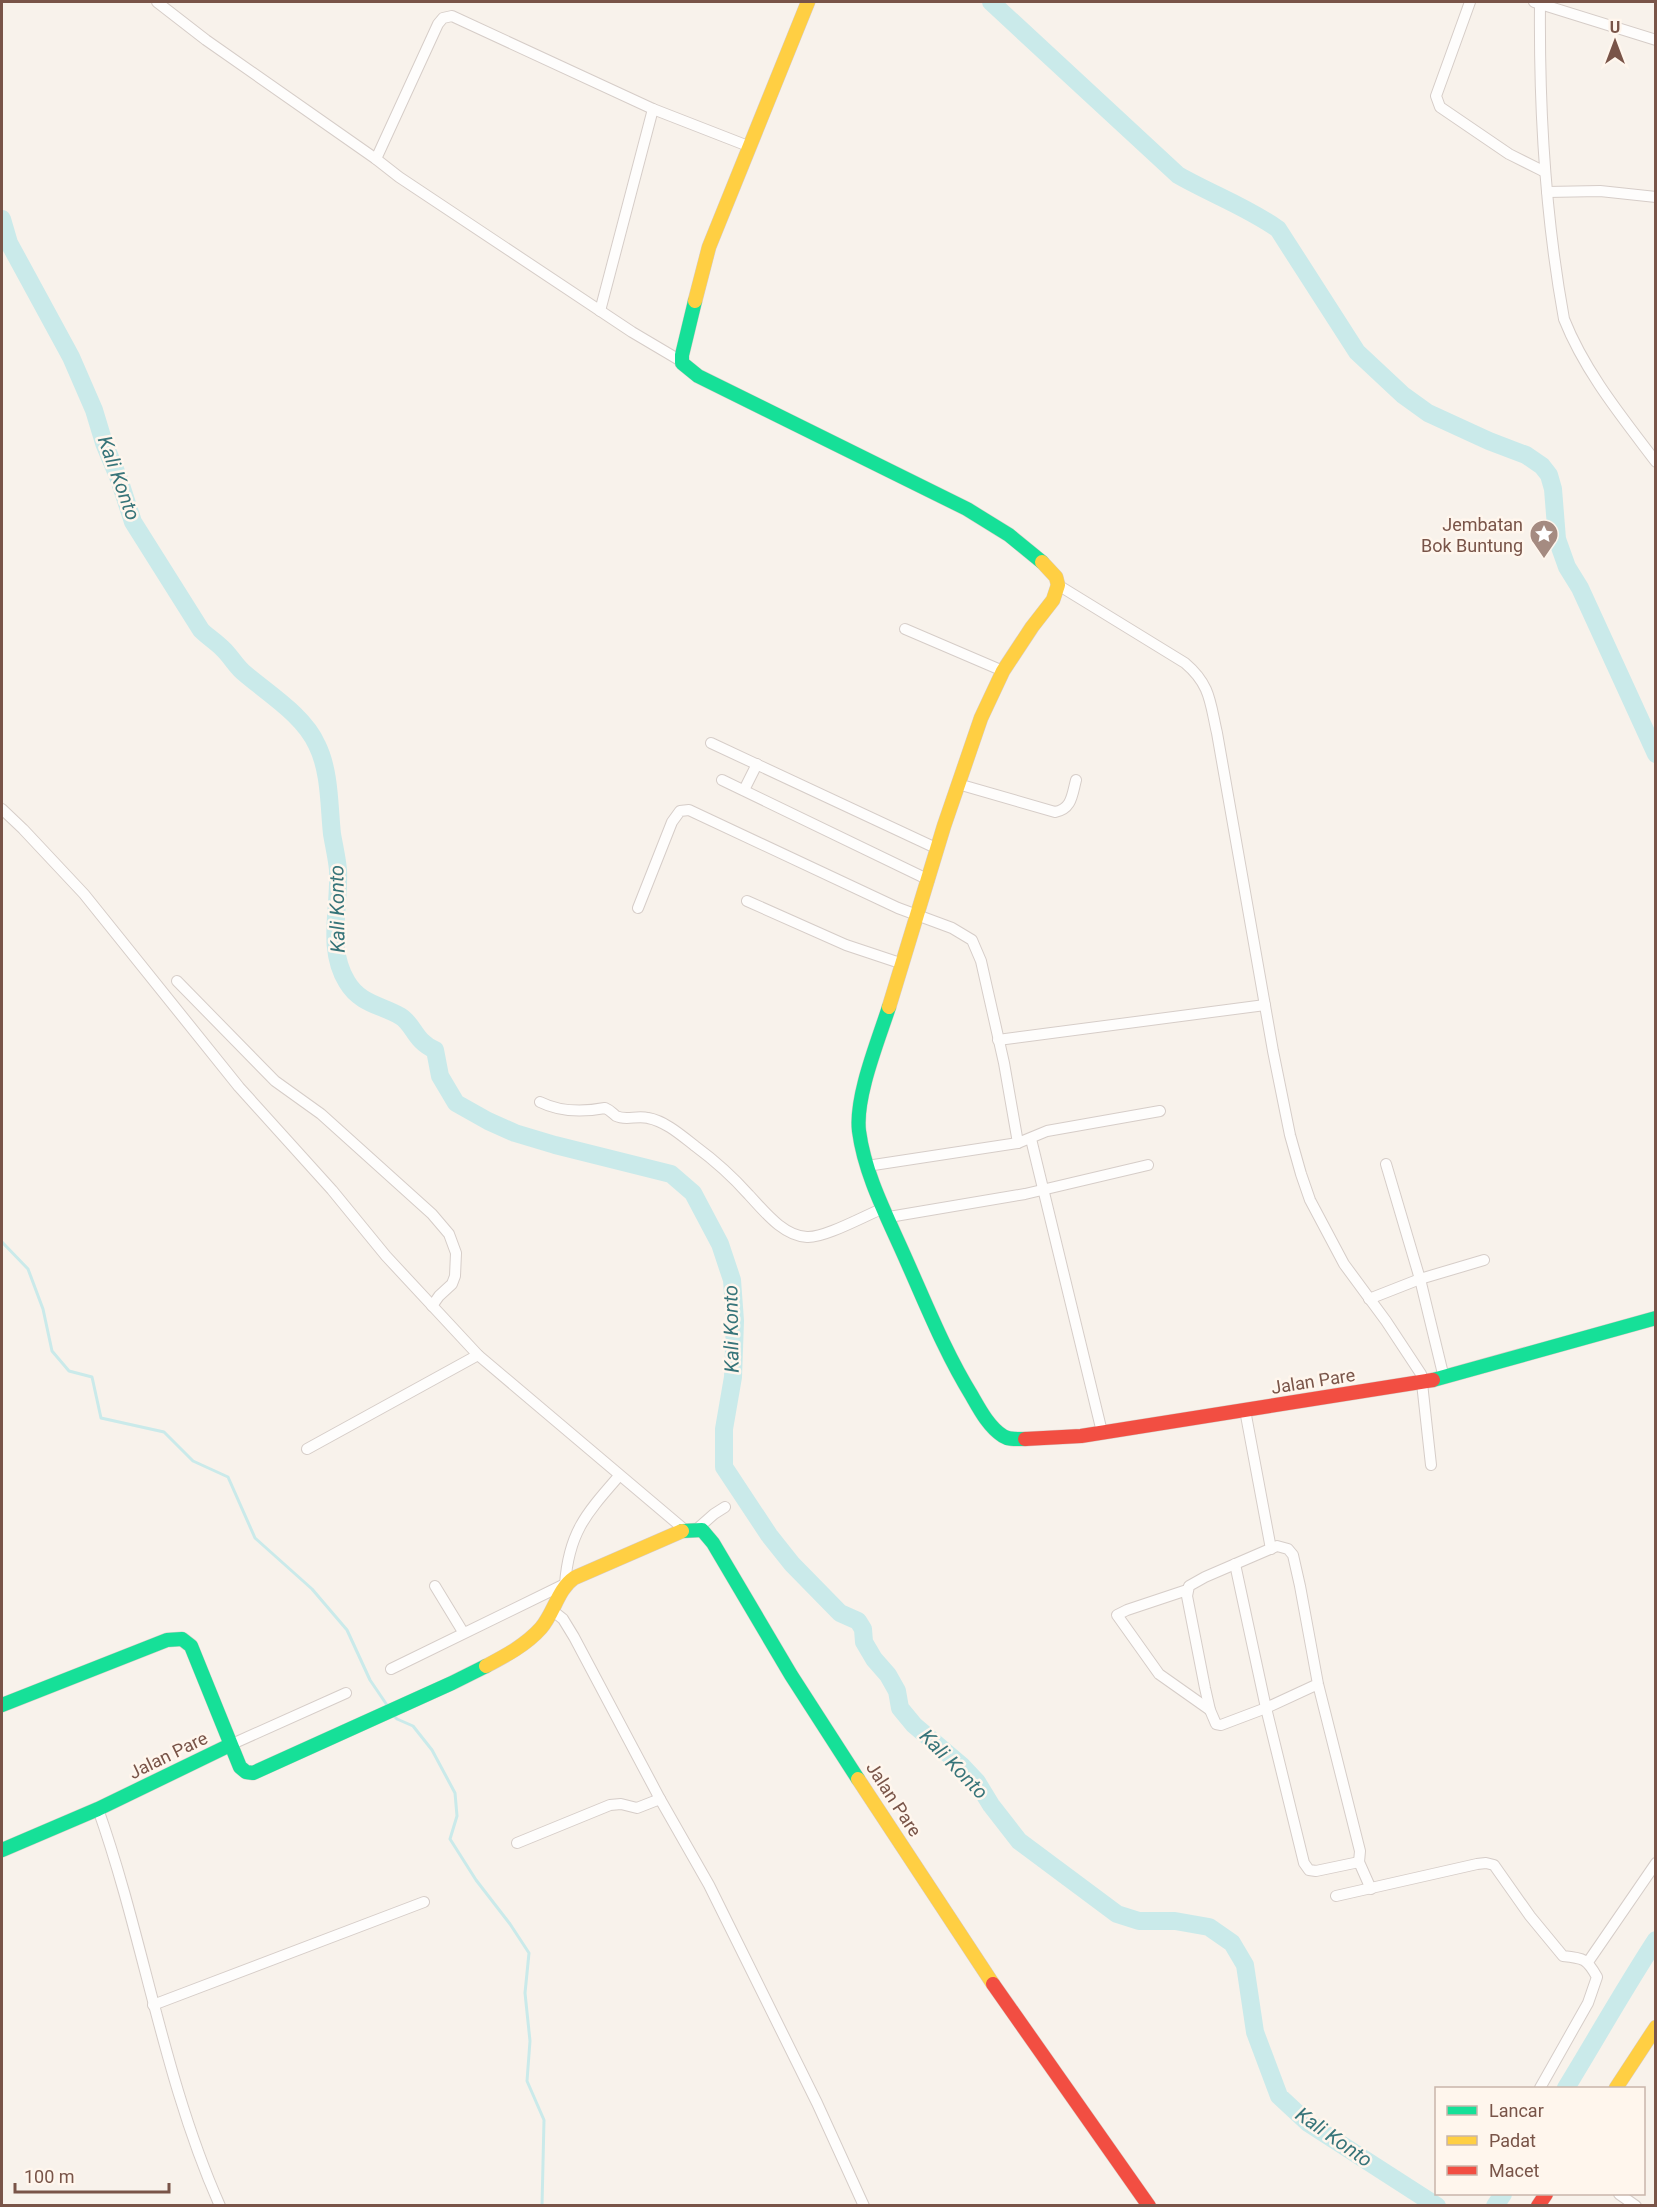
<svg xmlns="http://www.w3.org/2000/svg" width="1657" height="2207" font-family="Roboto,sans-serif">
	<rect width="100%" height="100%" fill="#f8f2eb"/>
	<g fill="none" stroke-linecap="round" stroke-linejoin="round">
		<!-- stream -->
		<g stroke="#caeaea" stroke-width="3">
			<path d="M2 1242 28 1269 43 1309 52 1351 69 1371 92 1377 101 1418 164 1432 193 1461 228 1477 255 1538 312 1589 347 1630 370 1680 389 1708"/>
			<path d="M394 1716 397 1719 413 1726 432 1750 455 1793 457 1816 450 1839 476 1880 510 1924 529 1953 525 1993 530 2041 527 2081 544 2120 542 2206"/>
		</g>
		<!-- river -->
		<g stroke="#caeaea" stroke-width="18">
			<path d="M991 2 1178 175C1211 194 1247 207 1278 229L1357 352 1403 395 1428 413 1489 441 1526 455 1542 466 1549 475 1553 489 1557 539 1567 567 1580 588 1656 754"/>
			<path d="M2 219 9 243 71 357 94 410 104 443 119 479 133 522 201 630C208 637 215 641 222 648 230 655 235 665 243 672 267 693 304 715 317 745 330 771 329 806 332 834 334 846 337 858 338 870 340 908 326 948 347 982 360 1004 381 1005 400 1016 414 1024 414 1041 435 1050L440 1076 456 1103 488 1121 515 1133 555 1145 671 1174 693 1193 720 1244 732 1280 735 1321 733 1377 724 1429V1467L769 1535 792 1564 840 1613 858 1621 863 1629 864 1642 874 1659 888 1675 897 1691 900 1708 914 1725 961 1765 977 1782 991 1805 1019 1841 1117 1914 1139 1921H1175L1209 1927 1232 1943 1245 1965 1255 2032 1279 2096 1308 2123 1437 2206"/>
			<path d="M1566 2088C1596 2039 1624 1989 1656 1940"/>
			<path d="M1495 2206 1503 2194"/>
		</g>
		<!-- street casing -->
		<g stroke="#d6cdc8" stroke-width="12">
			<g id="street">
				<path d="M157 2 206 40 376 159 399 177 632 332 681 361"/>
				<path d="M1470 2 1436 96 1440 107 1509 154 1545 172"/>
				<path d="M1534 2 1656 40"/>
				<path d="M1540 3C1539 109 1545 215 1564 319 1585 372 1622 417 1656 462"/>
				<path d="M376 159 438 24 443 18 452 16 653 109 748 146"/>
				<path d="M1547 192 1600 191 1656 197"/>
				<path d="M600 311 653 109"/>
				<path d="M1058 585 1185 663C1211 685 1210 703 1217 733L1273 1051 1290 1135 1301 1174 1310 1200 1344 1264 1386 1321 1421 1374 1431 1465"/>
				<path d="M905 629 1003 671"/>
				<path d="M711 743 938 849"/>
				<path d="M722 780 929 880"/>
				<path d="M958 784 1055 812C1072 809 1072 795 1076 780"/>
				<path d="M744 790 757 764"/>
				<path d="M2 809 23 829 84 894 239 1087 332 1190 386 1256 478 1355 685 1530"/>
				<path d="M747 901 846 945 903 964"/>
				<path d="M638 908 672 822 680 811 689 810 898 908 952 928 972 940 981 961 1004 1063 1018 1143"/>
				<path d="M177 981 275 1081 321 1114 432 1214 449 1234 456 1253 455 1276 452 1284 439 1296 432 1306"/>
				<path d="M998 1040 1265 1005"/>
				<path d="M540 1102C560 1112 584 1112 605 1108 610 1110 612 1113 616 1116 626 1121 637 1115 648 1118 665 1121 681 1135 695 1146 714 1160 733 1177 749 1195 764 1211 783 1236 807 1237 825 1238 866 1215 884 1208"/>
				<path d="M1031 1139 1102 1432"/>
				<path d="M1386 1164 1420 1279 1444 1378"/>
				<path d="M867 1166 1018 1143 1047 1131 1160 1111"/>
				<path d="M889 1217 1025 1194 1148 1165"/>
				<path d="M1369 1299 1420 1279 1484 1260"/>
				<path d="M1245 1410 1271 1549"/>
				<path d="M307 1449 478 1355"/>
				<path d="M697 1529 714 1514 725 1507"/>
				<path d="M1235 1564 1266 1708 1304 1863 1309 1870 1316 1871 1359 1862"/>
				<path d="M435 1586 463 1632"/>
				<path d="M1187 1590 1127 1610 1117 1615 1159 1674 1210 1710"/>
				<path d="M553 1611 563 1619 574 1637 660 1799 709 1885 817 2103 864 2206"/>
				<path d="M391 1669 565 1584C569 1532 586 1514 619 1476"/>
				<path d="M1318 1684 1266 1708 1221 1725 1216 1724 1210 1710 1205 1688 1187 1596 1189 1586 1205 1577 1277 1546 1288 1549 1293 1555 1300 1586 1318 1684 1360 1851 1359 1862 1371 1889"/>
				<path d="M230 1745 346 1693"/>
				<path d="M98 1809C144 1939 163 2078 220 2206"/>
				<path d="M517 1843 610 1805 621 1804 637 1808 660 1799"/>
				<path d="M1336 1896 1477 1864 1486 1863 1494 1865 1530 1916 1563 1956C1584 1958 1587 1959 1597 1977L1588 2003 1540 2088"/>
				<path d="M1588 1962 1656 1863"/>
				<path d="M153 2005 424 1902"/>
				<path d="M1619 2194 1636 2206"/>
			</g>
		</g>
		<!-- fast casing -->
		<g stroke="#d8cdc7" stroke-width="15">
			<g id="fast">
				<path d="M695 301 682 355V363L698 376 967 509 1009 535 1042 562"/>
				<path d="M889 1007C878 1041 855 1097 859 1131 865 1177 890 1222 908 1264 928 1309 946 1354 972 1396 980 1410 989 1427 1003 1436 1009 1440 1017 1439 1025 1439"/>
				<path d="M1433 1380 1656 1318"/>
				<path d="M682 1531 702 1530 713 1543 791 1675 858 1779"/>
				<path d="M2 1705 167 1640 182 1639 191 1646 240 1767 246 1772 253 1773 452 1683 486 1666"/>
				<path d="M2 1850 98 1809 230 1745"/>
			</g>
		</g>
		<!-- slow casing -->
		<g stroke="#d8cdc7" stroke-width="15">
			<g id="slow">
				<path d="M695 301 709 247 808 2"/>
				<path d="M889 1007 944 826 981 718 1003 671 1032 627 1053 600 1058 585 1056 577 1042 562"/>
				<path d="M486 1666C505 1656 526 1645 541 1628 554 1613 558 1589 574 1578L682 1531"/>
				<path d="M858 1779 993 1984"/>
				<path d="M1616 2088 1656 2027"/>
			</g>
		</g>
		<!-- jam casing -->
		<g stroke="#d8cdc7" stroke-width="15">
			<g id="jam">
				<path d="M1025 1439 1081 1436 1433 1380"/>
				<path d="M993 1984 1149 2206"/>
				<path d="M1538 2206 1546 2194"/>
			</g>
		</g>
		<!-- street -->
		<use href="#street" stroke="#fefdfc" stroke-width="10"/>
		<!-- fast -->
		<use href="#fast" stroke="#16e098" stroke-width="14"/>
		<!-- slow -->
		<use href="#slow" stroke="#ffcf43" stroke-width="14"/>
		<!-- jam -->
		<use href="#jam" stroke="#f24e42" stroke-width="14"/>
	</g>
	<!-- icons -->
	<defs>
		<g id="sight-pin" transform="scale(1.5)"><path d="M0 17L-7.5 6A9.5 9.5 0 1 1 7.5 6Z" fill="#a58b81" stroke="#fff6ed"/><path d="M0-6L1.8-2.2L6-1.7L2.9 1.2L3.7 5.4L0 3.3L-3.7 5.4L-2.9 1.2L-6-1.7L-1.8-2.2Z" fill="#fff"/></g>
	</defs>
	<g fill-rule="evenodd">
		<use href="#sight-pin" x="1544" y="534"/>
	</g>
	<g text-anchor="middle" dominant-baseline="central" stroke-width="5" stroke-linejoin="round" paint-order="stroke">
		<!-- poi labels -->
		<g font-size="18" fill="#795448" stroke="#fff6ed" text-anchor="end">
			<text x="1523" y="524">Jembatan<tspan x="1523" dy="21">Bok Buntung</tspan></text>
		</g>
		<!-- street labels -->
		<g font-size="18" fill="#795448" stroke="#fff6ed">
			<text transform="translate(1313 1381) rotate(-9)">Jalan Pare</text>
			<text transform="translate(168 1755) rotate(-26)">Jalan Pare</text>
			<text transform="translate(894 1799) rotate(57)">Jalan Pare</text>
		</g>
		<!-- water labels -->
		<g font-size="20" font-style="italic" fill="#377479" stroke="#fff6ed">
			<text transform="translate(119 478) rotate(70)">Kali Konto</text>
			<text transform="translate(337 909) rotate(-91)">Kali Konto</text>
			<text transform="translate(731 1329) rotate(-91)">Kali Konto</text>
			<text transform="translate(954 1764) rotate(46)">Kali Konto</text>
			<text transform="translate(1334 2137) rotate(35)">Kali Konto</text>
		</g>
	</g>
	<!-- border -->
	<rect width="1657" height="2207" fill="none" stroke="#795448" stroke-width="6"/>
	<!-- legend -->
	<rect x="1435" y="2087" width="210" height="108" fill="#fff6ed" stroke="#c9b5ab" stroke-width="1.5"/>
	<rect x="1447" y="2106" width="30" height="9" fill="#16e098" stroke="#c9b5ab" stroke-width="1.5"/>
	<text x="1489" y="2117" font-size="18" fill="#795448">Lancar</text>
	<rect x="1447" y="2136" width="30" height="9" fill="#ffcf43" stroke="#c9b5ab" stroke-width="1.5"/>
	<text x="1489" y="2147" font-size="18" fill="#795448">Padat</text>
	<rect x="1447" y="2166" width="30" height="9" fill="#f24e42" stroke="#c9b5ab" stroke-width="1.5"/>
	<text x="1489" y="2177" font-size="18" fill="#795448">Macet</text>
	<!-- north arrow -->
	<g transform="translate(1615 42)" stroke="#fff6ed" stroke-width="4.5" paint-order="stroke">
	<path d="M0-4.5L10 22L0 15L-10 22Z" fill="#795448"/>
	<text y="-9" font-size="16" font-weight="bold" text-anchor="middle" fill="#795448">U</text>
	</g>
	<!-- scale -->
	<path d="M15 2183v9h154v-9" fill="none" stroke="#795448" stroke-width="3"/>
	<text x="24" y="2183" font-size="18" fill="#795448" stroke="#fff6ed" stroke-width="4.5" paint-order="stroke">100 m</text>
</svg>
